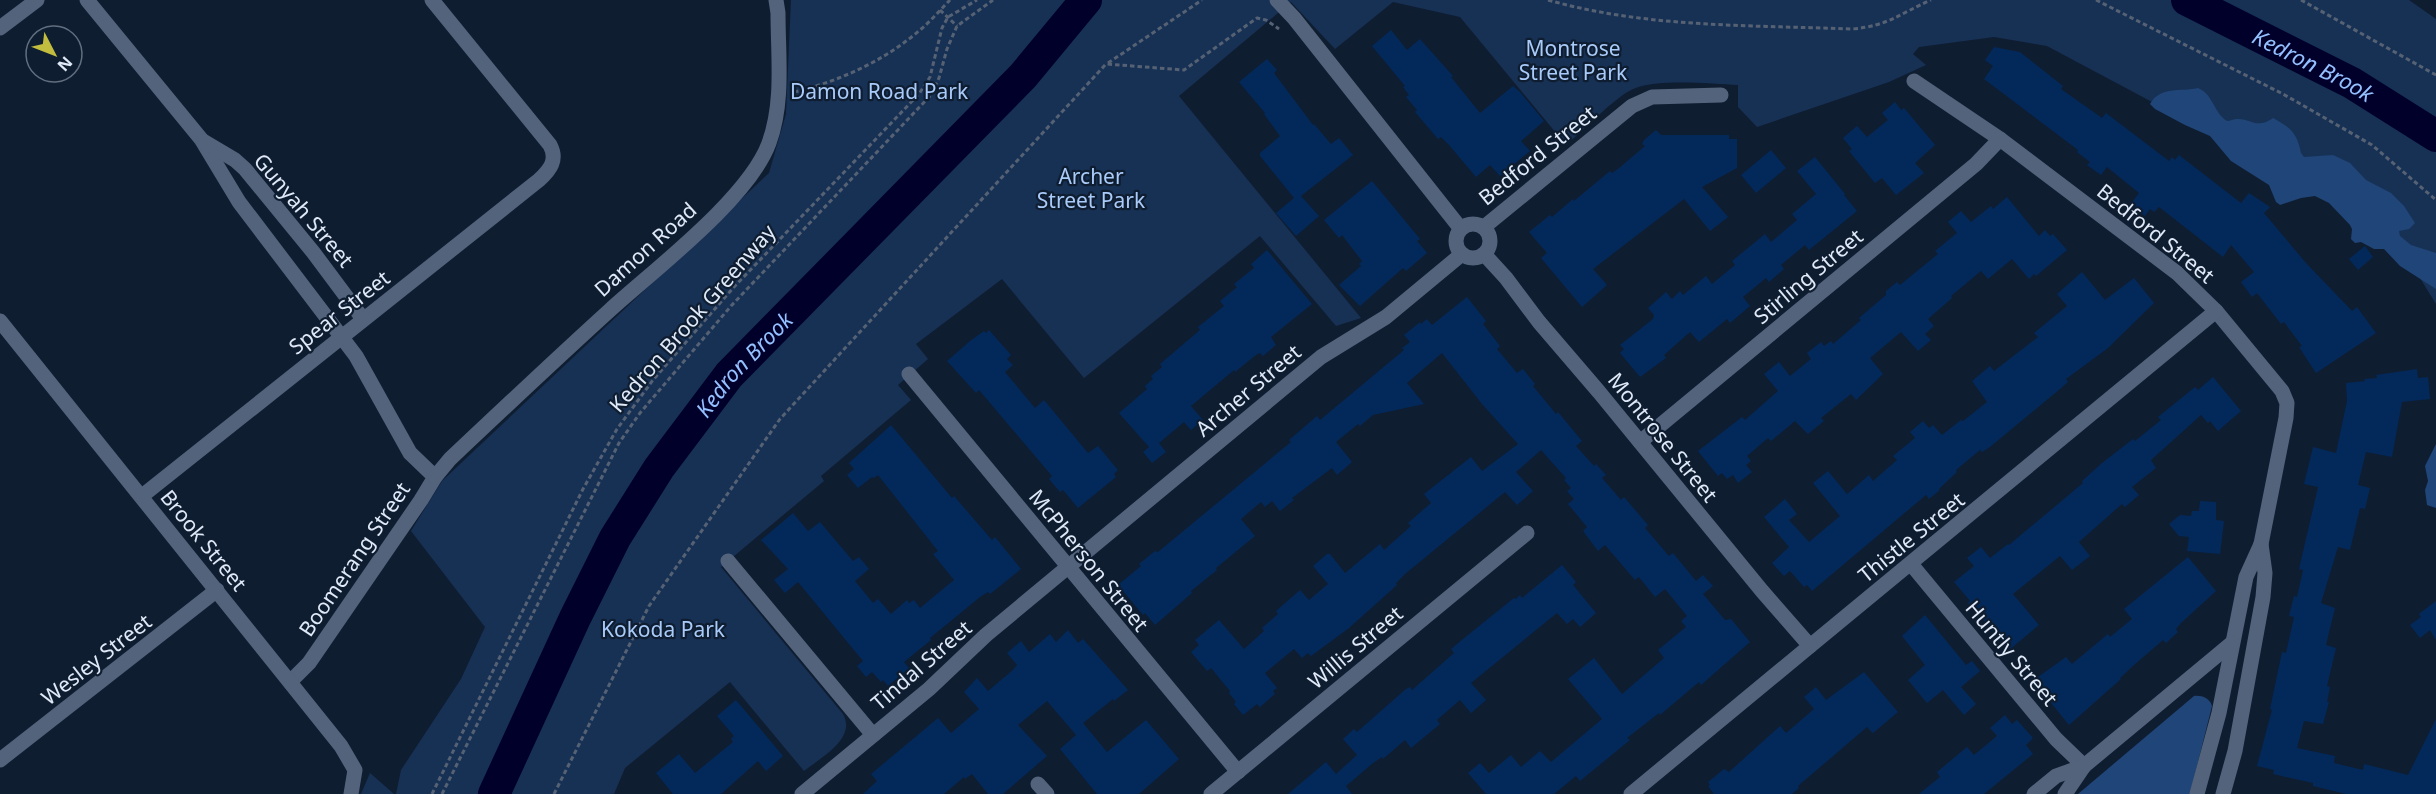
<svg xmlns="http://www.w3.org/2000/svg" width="2436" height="794" font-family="'Noto Sans',sans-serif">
	<rect width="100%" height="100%" fill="#0f1d31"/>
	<!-- green -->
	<g fill="#173155">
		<path d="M791 0H2409L2436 19V304L2412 265 2338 194 2154 103 2047 46 1994 37 1919 47 1913 54 1926 65 1889 82 1757 127 1738 107V85C1712 84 1654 78 1631 90 1612 100 1584 130 1566 145L1460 17 1393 2 1335 49 1291 2 1179 96 1361 318 1336 326 1260 236 1084 378 1002 279 916 344 928 359 898 385 911 400 821 476 824 481 721 567 843 714C857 739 820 758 804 771L730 682 625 768 614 794H396L401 770 461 679 485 627 411 531 442 481 769 173 786 114Z"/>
		<path d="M370 773 394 794H361Z"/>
	</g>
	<!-- forest -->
	<g fill="#204578">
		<path d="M2198 88C2214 95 2213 112 2227 121 2230 121 2234 119 2237 119 2251 118 2256 130 2273 118 2291 128 2297 133 2301 153L2304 157 2333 155 2350 163 2366 180 2391 193 2404 206 2415 223 2409 229 2399 231 2400 236 2411 245 2436 253V289L2400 266 2384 249H2374L2361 242 2355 243 2351 239 2352 229 2350 225 2329 203 2315 196 2301 198 2280 205 2276 202 2269 185 2231 161 2210 136 2185 125 2155 109 2150 104C2160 86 2181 92 2198 88Z"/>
		<path d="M2436 444V508L2427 505 2425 490 2428 481 2425 466Z"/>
		<path d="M2194 696C2201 695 2210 698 2212 706L2190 794H2078Z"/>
	</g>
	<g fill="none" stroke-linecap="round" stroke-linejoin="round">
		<!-- river -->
		<g stroke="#00002b" stroke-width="32">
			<path id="s1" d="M2187 0 2352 83 2436 136"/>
			<path id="s2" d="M494 794 575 618 615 538 659 468 729 375 1023 76 1086 0"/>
		</g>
	</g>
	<!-- building -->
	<g fill="#03295a">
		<path d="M1391 30 1407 50 1420 39 1453 76 1451 77 1480 113 1513 86 1520 92 1544 121 1521 141 1530 151 1500 176 1490 165 1476 177 1449 145 1441 137 1438 139 1415 112 1417 110 1406 97 1409 95 1403 87 1405 86 1372 46Z"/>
		<path d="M1994 47 2020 52 2063 86 2061 89 2102 118 2106 113 2169 161 2172 157 2175 160 2179 155 2241 203 2249 193 2270 207 2264 213 2306 263 2352 311 2357 307 2376 333 2316 373 2299 347 2302 346 2284 322 2281 324 2257 293 2252 297 2241 282 2254 272 2231 245 2223 257 2159 207 2154 212 2150 209 2145 216 2130 205 2139 193 2107 167 2101 175 2087 165 2090 162 2077 152 2078 150 1984 79 1993 66 1985 60Z"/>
		<path d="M1267 59 1277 70 1274 73 1313 125 1314 124 1331 144 1339 138 1353 155 1301 196 1319 216 1296 236 1276 213 1294 198 1260 156V153L1280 136 1264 114 1265 113 1239 82Z"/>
		<path d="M1895 102 1901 110 1904 108 1935 145 1915 163 1924 173 1896 195 1882 178 1875 183 1849 151 1852 149 1843 138 1857 126 1867 137 1888 120 1882 113Z"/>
		<path d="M1656 130 1661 135H1729V139H1737V168L1702 187 1728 217 1710 231 1684 199 1593 269 1607 285 1582 307 1541 258 1547 253 1529 232 1550 215 1552 217 1573 199 1574 201 1610 171 1612 173 1618 169 1645 146 1642 144 1644 140Z"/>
		<path d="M1771 150 1786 168 1756 193 1741 175Z"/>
		<path d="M1815 157 1845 194 1844 195 1857 211 1809 250 1805 245 1781 265 1784 269 1769 282 1766 278 1743 297 1750 306 1730 323 1727 319 1699 342 1690 332 1664 355 1666 358 1640 377 1620 353 1624 349 1620 345 1653 319 1654 315 1648 308 1666 292 1672 299 1680 291 1683 295 1706 276 1712 284 1735 265 1732 261 1765 234 1771 242 1797 220 1792 214 1816 194 1797 171Z"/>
		<path d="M1372 181 1420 239 1417 241 1427 253 1406 271 1403 268 1360 306 1339 285 1361 266 1359 264 1362 261 1342 235 1339 238 1324 220Z"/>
		<path d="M2007 197 2039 236 2045 230 2050 236 2053 234 2067 250 2036 276 2034 274 2029 279 2012 259 1988 279 1981 271 1951 296 1952 298 1928 319 1934 326 1925 334 1931 340 1918 351 1901 332 1870 358 1883 374 1856 400 1851 394 1821 418 1824 421 1808 434 1795 421 1771 441 1768 438 1747 456 1751 461 1746 465 1752 472 1738 483 1733 475 1727 479 1722 473 1718 476 1698 451 1742 417 1745 420 1778 391 1764 374 1779 362 1790 376 1811 359 1807 353 1821 342 1824 346 1831 341 1833 344 1861 320 1859 318 1886 295V291L1897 282 1900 285 1938 254 1935 251 1957 233 1948 222 1961 211 1971 222 1991 206 1993 209Z"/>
		<path d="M2365 246 2373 257 2358 270 2349 259Z"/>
		<path d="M1267 250 1312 304 1271 337 1276 345 1263 356 1260 353 1256 355 1235 372 1234 370 1191 406 1203 420 1191 430 1184 422 1159 443 1166 452 1152 463 1143 452 1149 447 1119 413 1147 389 1145 386 1153 379 1151 376 1162 367 1160 364 1200 330 1198 327 1224 306 1220 301 1237 287 1234 284 1254 268 1251 264Z"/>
		<path d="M2082 272 2105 300 2134 278 2154 303 2108 348 2066 379 2068 382 2060 389 1990 447 1982 452 1980 450 1956 470 1957 472 1939 489 1940 490 1929 499 1926 495 1812 591 1807 585 1804 587 1790 571 1784 576 1772 563 1789 547 1764 517 1785 499 1797 514 1789 520 1809 542 1840 516 1813 483 1828 471 1847 494 1869 475 1873 481 1897 460 1893 456 1915 438 1910 432 1923 421 1929 428 1933 425 1942 435 1961 420 1963 421 1987 402 1972 381 1990 366 1994 371 2038 337 2034 333 2067 306 2057 294Z"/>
		<path d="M1467 297 1486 321 1483 324 1500 346 1497 349 1517 373 1523 369 1535 384 1533 386 1556 414 1558 412 1582 441 1576 446 1594 466 1596 464 1606 475 1602 478 1621 500 1624 497 1648 525 1645 528 1669 556 1673 553 1696 581 1703 575 1713 586 1703 594 1725 620 1731 619 1750 642 1701 685 1699 682 1660 715 1659 713 1627 738 1630 740 1580 781 1576 776 1554 794H1486L1468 773 1480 763 1489 773 1511 755 1521 767 1540 751 1551 762 1602 719 1568 679 1594 658 1622 694 1664 658 1658 650 1686 627 1681 621 1687 616 1665 589 1655 597 1639 577 1635 580 1605 545 1598 551 1583 531 1587 527 1568 504 1574 499 1567 491 1571 488 1564 480 1566 478 1541 450 1516 472 1533 491 1517 505 1505 492 1405 574 1396 583 1397 585 1349 628 1311 656 1308 653 1302 658 1294 649 1265 673 1277 688 1273 691 1275 694 1260 707 1257 704 1243 715 1234 704 1236 702 1229 693 1230 691 1211 668 1207 671 1191 652 1199 645 1195 640 1219 620 1244 649 1264 631 1262 628 1278 614 1276 611 1300 590 1309 600 1328 584 1313 566 1327 554H1330L1345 573 1380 544 1384 550 1411 526 1408 523 1431 503 1424 494 1471 457 1482 471 1518 444 1482 404 1442 353 1407 383 1424 404 1373 415 1360 426 1358 424 1336 442 1352 462 1337 475 1332 468 1292 498 1294 500 1280 511 1272 501 1265 507 1261 502 1241 519 1255 536 1216 568 1217 570 1191 591 1192 593 1155 625 1145 613 1143 615 1118 585 1141 566 1139 564 1155 551 1158 552 1291 442 1289 440 1317 416 1320 420 1404 350 1402 348 1410 342 1404 335 1420 322 1421 324 1427 319 1432 325Z"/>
		<path d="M989 330 1011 355 1007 359 1013 365 1005 372 1035 408 1044 400 1088 453 1098 446 1118 470 1114 474 1116 477 1078 508 1063 490 1060 492 1049 479 1052 476 979 390 976 393 947 361 970 341 984 331 986 333Z"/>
		<path d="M2417 369 2418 378 2428 377 2430 399 2402 402 2392 457 2366 452 2358 485 2370 488 2365 509 2360 508 2350 550 2338 547 2321 603 2335 608 2326 645 2336 648 2327 686 2330 687 2327 702H2329L2323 724 2304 721 2297 748 2335 756 2334 763 2363 770 2364 764 2408 775 2436 719V794H2346L2313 786V783L2273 774 2274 770 2257 766 2272 710 2270 709 2282 652 2286 653 2294 617 2289 616 2294 596 2297 597 2303 570 2299 569 2318 487 2304 484 2313 447 2336 453 2347 401 2346 383 2365 381 2364 379 2377 378 2376 375Z"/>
		<path d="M2213 377 2241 411 2218 431 2210 421 2208 423 2201 415 2151 460 2156 468 2132 487 2139 495 2125 507 2122 504 2079 542 2090 556 2072 570 2060 556 2013 594 2039 625 2009 650 1968 603 1970 601 1954 582 1974 566 1967 558 1981 547 1990 558 2008 544 2009 545 2083 483 2082 481 2102 463 2133 439 2135 441 2161 420 2158 417 2195 387 2198 390Z"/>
		<path d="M891 425 952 498 954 496 960 503 992 540 995 537 1021 569 990 594 988 592 980 597 930 638 931 640 904 662 909 668 888 686 883 680 881 682 872 672 866 677 857 666 863 661 798 582 785 593 774 580 788 569 761 540 793 513 808 531 820 522 853 561 859 557 869 569 855 581 873 603 878 599 891 614 907 600 909 603 914 600 920 608 954 580 933 554 938 551 878 475 874 478 872 477 858 488 847 475 854 469 849 463Z"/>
		<path d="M2200 501 2216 502V520L2224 521 2220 554 2187 551 2189 537 2179 536 2169 524 2180 515 2191 516 2192 511H2199Z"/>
		<path d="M2188 557 2216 591 2181 623 2176 629 2178 632 2166 643 2163 640 2134 665 2120 678 2121 679 2069 725 2035 683 2040 678 2038 677 2066 657 2072 664 2108 634 2110 637 2132 619 2124 609Z"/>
		<path d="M1562 565 1576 582 1573 585 1596 613 1580 627 1573 619 1567 624 1557 613 1471 683 1486 700 1471 713 1460 700 1437 720 1440 724 1411 748 1405 740 1383 759 1382 757 1373 763 1346 786 1352 794H1288L1326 762 1336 774 1357 755 1343 739 1354 729 1357 732 1406 689 1410 687 1412 690 1454 653 1451 649 1463 639 1514 598 1516 599 1520 595 1522 598Z"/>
		<path d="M2436 601V640L2430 630 2420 638 2410 625 2421 617 2419 614Z"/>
		<path d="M1925 615 1966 665 1972 661 1980 671 1961 687 1976 704 1964 715 1943 690 1927 703 1908 680 1925 665 1902 636Z"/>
		<path d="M1068 630 1078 643 1083 639 1128 690 1114 701 1113 699 1083 723 1107 752 1146 720 1179 759 1139 794H1097L1060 749 1076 735 1047 701 1018 725 1047 756 1003 794H988L972 774 965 779 964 777 944 794H863L877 781 871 774 938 718 951 733 979 709 964 692 977 678 988 691 1013 670 1017 665 1007 653 1021 641 1029 652 1050 634 1056 642Z"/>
		<path d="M1864 672 1898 712 1873 733 1867 727 1798 786 1799 788 1792 794H1714L1708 786 1710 785 1708 782 1724 769 1729 772 1780 726 1786 733 1814 709 1804 697 1816 687 1826 700Z"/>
		<path d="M736 700 783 756 766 771 758 761 721 794H673L656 773 679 754 695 773 733 742 731 739 734 736 717 716Z"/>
		<path d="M2005 715 2012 724 2017 720 2033 738 2026 745 2033 754 1984 794H1919L1940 777 1937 772 1967 747 1974 755 1997 736 1990 728Z"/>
	</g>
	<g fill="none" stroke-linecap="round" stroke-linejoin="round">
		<!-- path -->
		<g stroke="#566274" stroke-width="3" stroke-dasharray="4.5 3" stroke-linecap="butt">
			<path d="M1548 0C1647 28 1750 25 1852 29 1888 26 1899 14 1931 0"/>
			<path d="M2096 0 2283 94 2372 145 2436 200"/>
			<path d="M2301 0 2436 75"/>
			<path d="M940 10 957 26"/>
			<path d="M1108 63 1202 0"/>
			<path d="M794 92C840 81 884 61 920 30 931 21 940 10 950 0"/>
			<path d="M432 794 583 489 617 429 653 380 734 287 919 94 930 77 942 28 948 17 977 0"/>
			<path d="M442 794 619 443 640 413 731 306 930 96 939 78 947 49 957 26 993 0"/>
			<path d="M554 794 649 606 780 419 1106 64 1184 70 1257 18 1266 20 1279 29"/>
		</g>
		<!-- minor -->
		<g stroke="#53637b" stroke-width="15">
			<path d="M87 0 201 139 239 202 356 356 410 453 435 477 421 500 309 663 290 682"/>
			<path d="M1914 81 2000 139 2177 273 2216 311 2282 391 2287 403 2286 418 2261 544 2246 577 2219 713 2197 794"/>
			<path d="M203 141 235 160 245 169 313 252 363 319"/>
			<path d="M1484 227 1632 106 1652 97 1721 95"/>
			<path d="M0 321 341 746 355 770 351 794"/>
			<path d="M909 374 1238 772"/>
			<path d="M1640 442 1976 164 2000 139"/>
			<path d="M435 477 450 459C503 409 556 359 610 310 654 270 749 198 769 143 784 102 778 56 778 13L776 0"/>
			<path d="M142 496 539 180C550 170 558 160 550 145L432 0"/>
			<path d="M728 561 873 735"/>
			<path d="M1911 564 2056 739 2084 766"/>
			<path d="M1810 646 2216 311"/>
			<path d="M0 760 217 590"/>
			<path d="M1038 784 1047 794"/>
			<path d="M802 794 929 689 986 635 1321 357 1386 317 1462 254"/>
			<path d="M1211 794 1527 533"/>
			<path d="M2034 794 2056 776 2084 766"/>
			<path d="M2065 794 2084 766 2232 643"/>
			<path d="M2223 794 2235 751 2263 597 2265 573 2261 544"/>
		</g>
		<!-- tertiary -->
		<g stroke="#53637b" stroke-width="15">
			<path d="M1277 0 1294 18 1461 229"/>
			<path d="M0 28 37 0"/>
			<circle cx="1473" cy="241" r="17"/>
			<path d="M1484 254 1506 278 1539 322 1599 392 1762 591 1810 646 1631 794"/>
		</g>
	</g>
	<g text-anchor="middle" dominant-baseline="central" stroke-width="4.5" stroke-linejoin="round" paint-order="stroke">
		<!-- park labels -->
		<g font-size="21" fill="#a9cbfa" stroke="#0f1d31">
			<text x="1573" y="48">Montrose<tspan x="1573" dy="24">Street Park</tspan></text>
			<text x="879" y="91">Damon Road Park</text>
			<text x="1091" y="176">Archer<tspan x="1091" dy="24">Street Park</tspan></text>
			<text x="663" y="629">Kokoda Park</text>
		</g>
		<!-- street labels -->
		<g font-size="21" fill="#dfe9f7" stroke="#0f1d31">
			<text transform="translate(1537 155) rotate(-39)">Bedford Street</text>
			<text transform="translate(304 210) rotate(50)">Gunyah Street</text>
			<text transform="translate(2156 233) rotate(39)">Bedford Street</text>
			<text transform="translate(645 249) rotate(-42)">Damon Road</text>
			<text transform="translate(1808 276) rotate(-40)">Stirling Street</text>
			<text transform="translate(339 312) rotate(-38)">Spear Street</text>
			<text transform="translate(692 318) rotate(-49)">Kedron Brook Greenway</text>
			<text transform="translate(1248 390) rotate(-40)">Archer Street</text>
			<text transform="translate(1663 437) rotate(51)">Montrose Street</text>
			<text transform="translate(1911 537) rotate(-39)">Thistle Street</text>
			<text transform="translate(204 540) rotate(51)">Brook Street</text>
			<text transform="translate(354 559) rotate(-56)">Boomerang Street</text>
			<text transform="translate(1089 560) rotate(51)">McPherson Street</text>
			<text transform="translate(1355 647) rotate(-40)">Willis Street</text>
			<text transform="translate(2012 653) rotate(50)">Huntly Street</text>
			<text transform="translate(96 659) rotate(-38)">Wesley Street</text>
			<text transform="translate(921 665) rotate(-41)">Tindal Street</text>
		</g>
		<!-- water labels -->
		<g font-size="22" font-style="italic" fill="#94c0ff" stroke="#0f1d31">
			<text stroke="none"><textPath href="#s1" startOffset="142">Kedron Brook</textPath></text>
			<text stroke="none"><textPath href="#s2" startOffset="500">Kedron Brook</textPath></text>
		</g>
	</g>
	<!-- north arrow -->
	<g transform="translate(54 54) rotate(132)"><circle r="28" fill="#0f1d31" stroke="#626f80" stroke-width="1.5"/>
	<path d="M0-4.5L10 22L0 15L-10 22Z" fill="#c2bd3f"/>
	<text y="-9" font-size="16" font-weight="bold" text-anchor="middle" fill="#dfe9f7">N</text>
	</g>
</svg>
